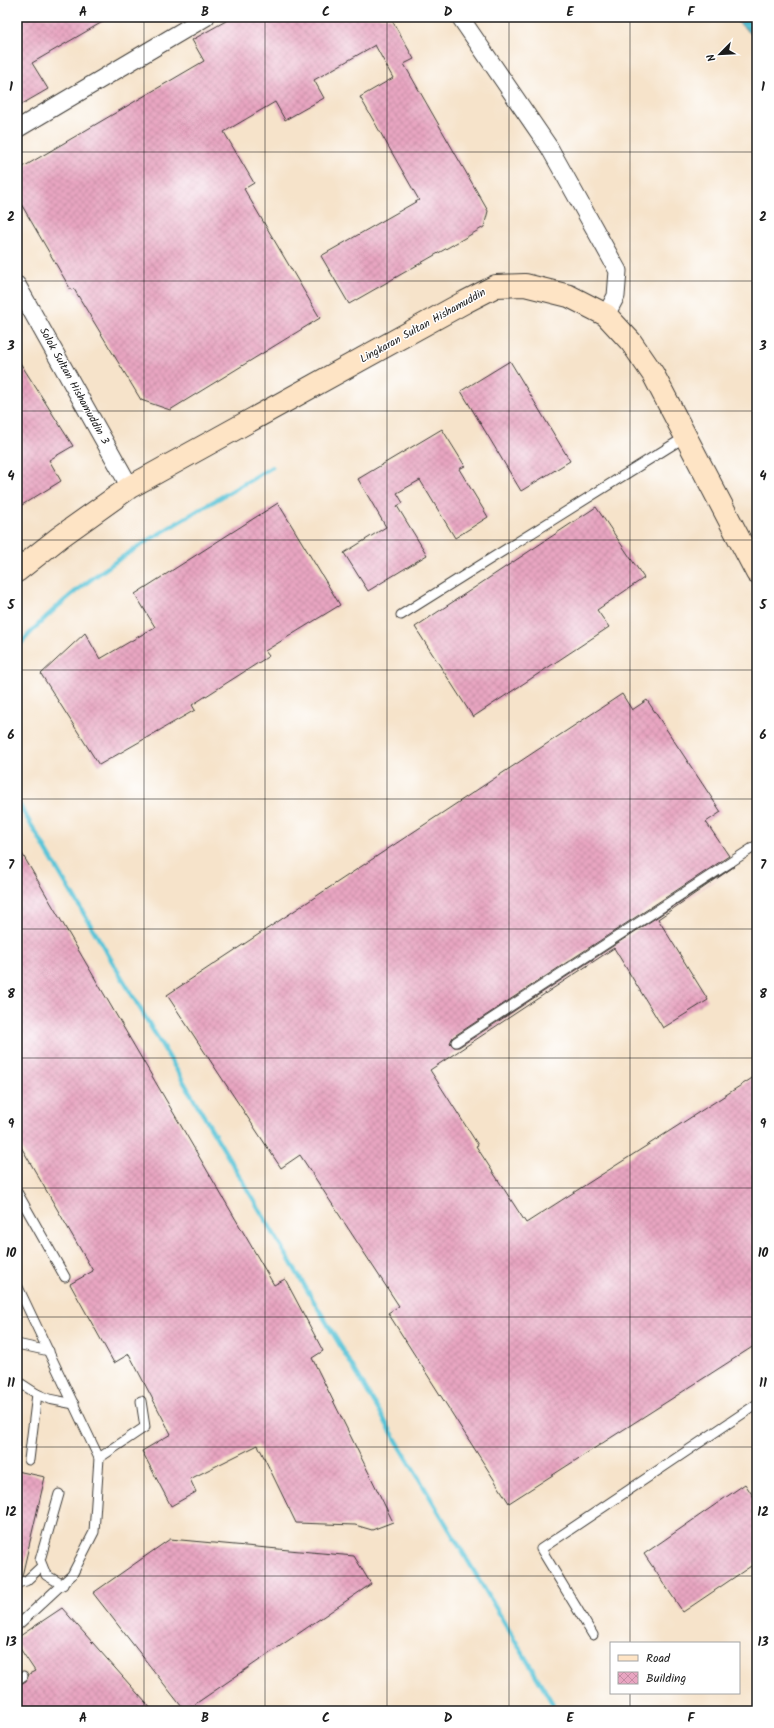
<svg xmlns="http://www.w3.org/2000/svg" width="774" height="1728" font-family="Kalam,sans-serif">
	<defs>
		<pattern id="water-rules" width="6" height="5" patternUnits="userSpaceOnUse"><rect width="6" height="5" fill="#5cc5d8"/><path d="M0 2.5h6" fill="none" stroke="#4fa9b9"/></pattern>
		<pattern id="building-cross-hatch" width="8" height="8" patternUnits="userSpaceOnUse"><rect width="8" height="8" fill="#e8a5c1"/><path d="M0 0l8 8M0 8l8-8" fill="none" stroke="#c68da5"/></pattern>
	</defs>
	<rect width="100%" height="100%" fill="#fff"/>
	<filter id="ink" filterUnits="userSpaceOnUse"><feTurbulence type="fractalNoise" baseFrequency=".025" numOctaves="2"/><feDisplacementMap in="SourceGraphic" scale="8" xChannelSelector="R" yChannelSelector="G"/><feConvolveMatrix kernelMatrix="1 2 1 2 8 2 1 2 1" color-interpolation-filters="sRGB"/></filter>
	<filter id="wash" filterUnits="userSpaceOnUse"><feTurbulence type="fractalNoise" baseFrequency=".012" numOctaves="4" result="noise"/><feDisplacementMap in="SourceGraphic" scale="16" xChannelSelector="R" yChannelSelector="G"/><feGaussianBlur stdDeviation="0.9" result="paint"/><feColorMatrix in="noise" values="0 0 0 0 0 0 0 0 0 0 0 0 0 0 0 0 0 1.4 0 .05"/><feComposite in="paint" operator="in"/></filter>
	<g filter="url(#wash)">
		<rect width="100%" height="100%" fill="#f6e3ca"/>
		<!-- water -->
		<path fill="url(#water-rules)" stroke="#3c707a" d="M732 17H757V39Z"/>
		<g fill="none" stroke-linecap="round" stroke-linejoin="round">
			<!-- stream -->
			<g stroke="#5cc5d8" stroke-width="4.5">
				<path d="M17 648C83 569 185 520 272 467"/>
				<path d="M17 801 557 1711"/>
			</g>
		</g>
		<g id="blocks">
			<!-- building -->
			<g fill="url(#building-cross-hatch)">
				<path d="M17 17H111L32 63 48 89 17 107Z"/>
				<path d="M233 17H390L414 59 404 64 488 211 484 227 349 304 321 256 419 200 360 97 393 78 375 45 314 80 324 98 285 120 275 102 224 132 254 183 244 189 320 318 170 410 141 400 74 289 71 290 17 197V187L23 167 204 61 192 40Z"/>
				<path d="M17 358 73 446 49 460 61 481 17 508Z"/>
				<path d="M510 361 570 461 521 491 461 391Z"/>
				<path d="M442 429 465 466 459 469 488 517 455 538 420 480 397 493 403 503 397 506 427 555 368 591 344 553 386 527 358 479Z"/>
				<path d="M278 503 340 605 265 651 269 656 192 705 195 710 99 765 41 674 85 633 100 659 155 627 135 594Z"/>
				<path d="M596 507 644 578 597 610 609 627 473 717 415 627Z"/>
				<path d="M622 694 632 710 647 700 721 812 706 822 729 856 453 1037 450 1043 454 1047H459L735 866 658 919 708 1000 663 1028 614 948 430 1070 478 1145 476 1146 526 1223 757 1075V1344L509 1503 388 1313 399 1306 300 1155 281 1168 167 995Z"/>
				<path d="M17 845 274 1285 285 1279 323 1351 312 1358 393 1522 372 1530 355 1525 296 1523 258 1445 190 1479 196 1492 171 1506 142 1451 171 1434 129 1354 114 1363 70 1284 93 1271 17 1140Z"/>
				<path d="M17 1471 45 1477 22 1576 18 1577Z"/>
				<path d="M745 1484 757 1502V1562L683 1612 644 1554Z"/>
				<path d="M170 1539 354 1556 371 1584 185 1711 93 1593Z"/>
				<path d="M62 1608 153 1711H17V1686L26 1681 29 1674 35 1671 17 1644V1638Z"/>
			</g>
		</g>
	</g>
	<g filter="url(#ink)">
		<use href="#blocks" fill-opacity="0" stroke="#3d3a36" stroke-width="1"/>
		<g fill="none" stroke-linecap="round" stroke-linejoin="round">
			<!-- lane casing -->
			<g stroke="#3d3a36" stroke-width="11">
				<g id="lane">
					<path d="M401 615 685 437"/>
					<path d="M456 1042 757 845"/>
					<path d="M17 1192 65 1277"/>
					<path d="M17 1285 99 1458 94 1532 72 1575 17 1626"/>
					<path d="M17 1344 49 1351"/>
					<path d="M17 1381 37 1394 49 1399 74 1404"/>
					<path d="M99 1458 145 1427 141 1401"/>
					<path d="M29 1460 37 1394"/>
					<path d="M59 1494 40 1560 46 1575 63 1585"/>
					<path d="M17 1583 26 1581 42 1566"/>
					<path d="M593 1635 541 1549 757 1404"/>
					<path d="M17 1680 23 1676"/>
				</g>
			</g>
			<!-- street casing -->
			<g stroke="#3d3a36" stroke-width="19">
				<g id="street">
					<path d="M460 17 549 147 618 271 616 296 606 315"/>
					<path d="M17 129 206 17"/>
					<path d="M17 285 130 487"/>
				</g>
			</g>
			<!-- secondary casing -->
			<g stroke="#3d3a36" stroke-width="24">
				<path id="secondary" d="M17 571 60 537 130 487 465 302 496 286 525 285 569 296 606 315 631 342 653 374 757 573"/>
			</g>
			<!-- lane -->
			<use href="#lane" stroke="#fff" stroke-width="9"/>
			<!-- street -->
			<use href="#street" stroke="#fff" stroke-width="17"/>
			<!-- secondary -->
			<use href="#secondary" stroke="#fee4c5" stroke-width="22"/>
		</g>
	</g>
	<!-- grid -->
	<path fill="none" stroke="#1c1c1c" stroke-width="1" stroke-opacity="0.55" d="M144 17V1711M265 17V1711M387 17V1711M509 17V1711M630 17V1643M17 152H757M17 281H757M17 411H757M17 540H757M17 670H757M17 799H757M17 929H757M17 1058H757M17 1188H757M17 1317H757M17 1447H757M17 1576H757M630 1693V1711"/>
	<g text-anchor="middle" dominant-baseline="central" stroke-width="3" stroke-linejoin="round" paint-order="stroke">
		<!-- street labels -->
		<g font-size="11" fill="#1c1c1c" stroke="#fff">
			<text transform="translate(423 326) rotate(-29)">Lingkaran Sultan Hishamuddin</text>
			<text transform="translate(74 386) rotate(61)">Solok Sultan Hishamuddin 3</text>
		</g>
	</g>
	<!-- margin -->
	<rect width="774" height="1728" fill="none" stroke="#fff" stroke-width="44"/>
	<!-- legend -->
	<rect x="610" y="1642" width="130" height="52" fill="#ffffff" stroke="#a4a4a4"/>
	<rect x="618" y="1655" width="20" height="6" fill="#fee4c5" stroke="#a4a4a4"/>
	<text x="646" y="1662" font-size="12" fill="#1c1c1c">Road</text>
	<rect x="618" y="1672" width="20" height="12" fill="url(#building-cross-hatch)" stroke="#a4a4a4"/>
	<text x="646" y="1682" font-size="12" fill="#1c1c1c">Building</text>
	<!-- north arrow -->
	<g transform="translate(720 54) rotate(246)" stroke="#ffffff" stroke-width="3" paint-order="stroke">
	<path d="M0-3L7 15L0 10L-7 15Z" fill="#1c1c1c"/>
	<text y="-6" font-size="11" font-weight="bold" text-anchor="middle" fill="#1c1c1c">N</text>
	</g>
	<rect x="22" y="22" width="730" height="1684" fill="none" stroke="#1c1c1c" stroke-width="1.5"/>
	<g font-size="13" text-anchor="middle" font-weight="bold" fill="#1c1c1c">
		<text x="83" y="16">A</text>
		<text x="205" y="16">B</text>
		<text x="326" y="16">C</text>
		<text x="448" y="16">D</text>
		<text x="570" y="16">E</text>
		<text x="691" y="16">F</text>
		<text x="11" y="91">1</text>
		<text x="763" y="91">1</text>
		<text x="11" y="221">2</text>
		<text x="763" y="221">2</text>
		<text x="11" y="350">3</text>
		<text x="763" y="350">3</text>
		<text x="11" y="480">4</text>
		<text x="763" y="480">4</text>
		<text x="11" y="609">5</text>
		<text x="763" y="609">5</text>
		<text x="11" y="739">6</text>
		<text x="763" y="739">6</text>
		<text x="11" y="869">7</text>
		<text x="763" y="869">7</text>
		<text x="11" y="998">8</text>
		<text x="763" y="998">8</text>
		<text x="11" y="1128">9</text>
		<text x="763" y="1128">9</text>
		<text x="11" y="1257">10</text>
		<text x="763" y="1257">10</text>
		<text x="11" y="1387">11</text>
		<text x="763" y="1387">11</text>
		<text x="11" y="1516">12</text>
		<text x="763" y="1516">12</text>
		<text x="11" y="1646">13</text>
		<text x="763" y="1646">13</text>
		<text x="83" y="1722">A</text>
		<text x="205" y="1722">B</text>
		<text x="326" y="1722">C</text>
		<text x="448" y="1722">D</text>
		<text x="570" y="1722">E</text>
		<text x="691" y="1722">F</text>
	</g>
</svg>
